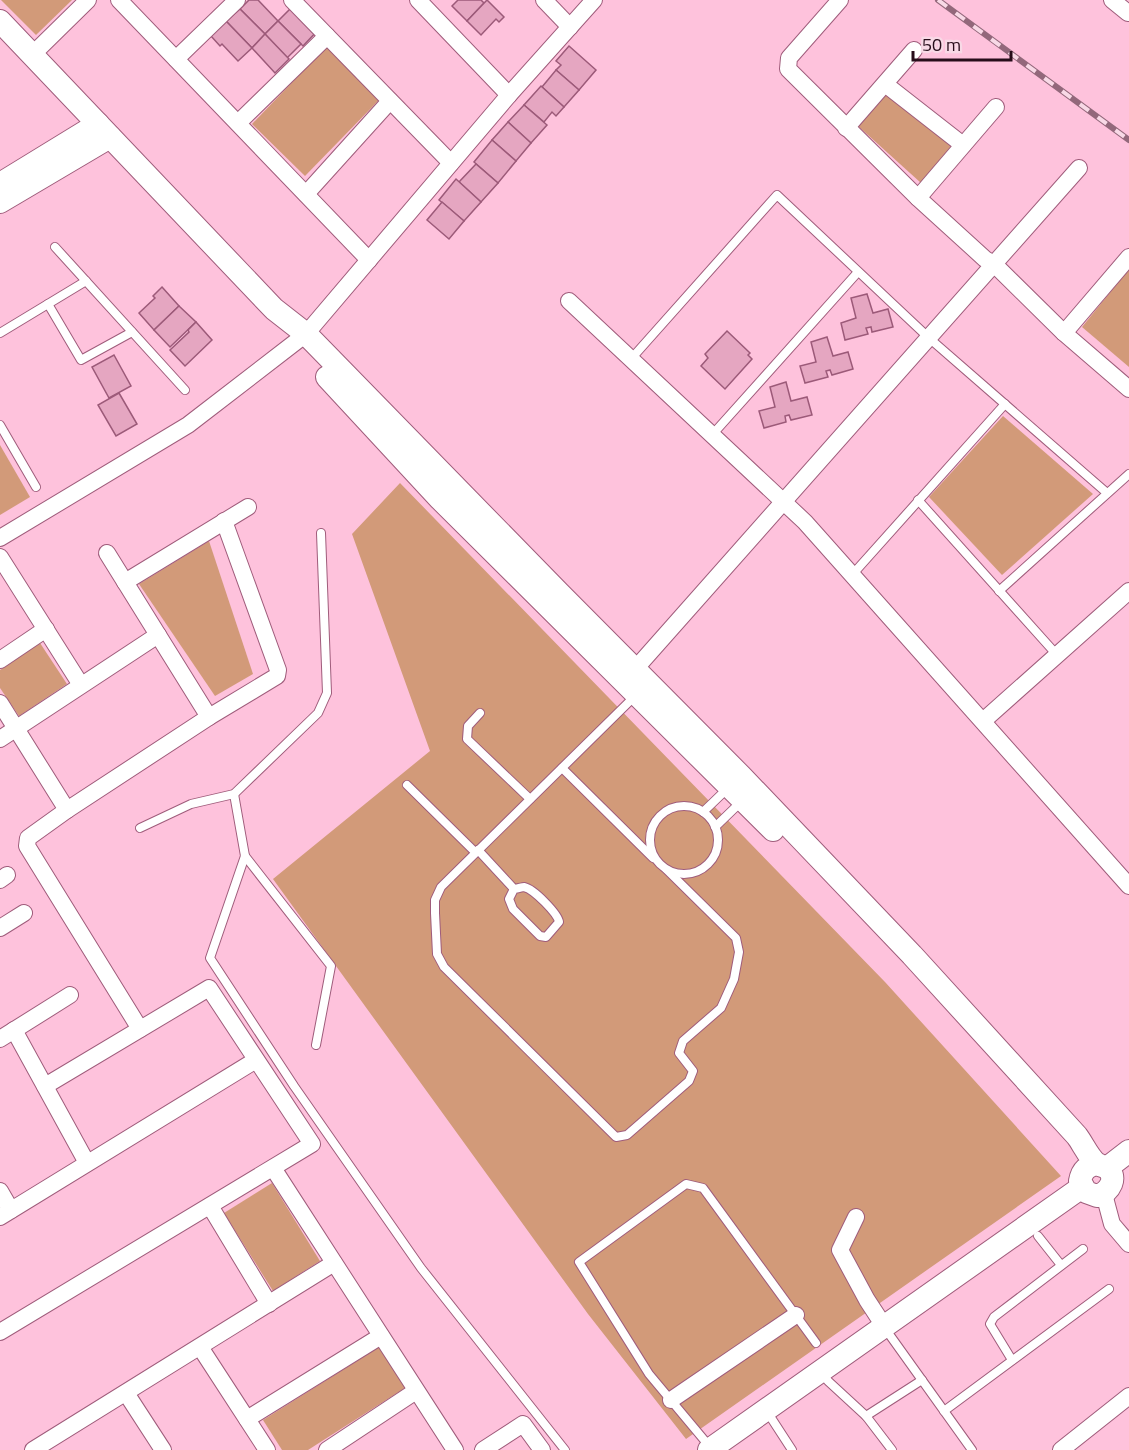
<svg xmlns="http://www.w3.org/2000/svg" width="1129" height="1450" font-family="'Titillium Web',sans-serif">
	<rect width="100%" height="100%" fill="#fec2dc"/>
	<!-- green -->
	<g fill="#d29a79">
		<path d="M1 0H72L36 35Z"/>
		<path d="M326 47 380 99 305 176 252 124Z"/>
		<path d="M886 93 952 145 921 183 858 126Z"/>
		<path d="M1129 269V367L1082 327Z"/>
		<path d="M1003 416 1093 494 1002 575 929 497Z"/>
		<path d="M0 445 30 497 0 515Z"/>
		<path d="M400 483 885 982 1061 1176 686 1439 588 1314 273 879 430 751 352 534Z"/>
		<path d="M209 541 253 674 215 696 139 584Z"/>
		<path d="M40 643 67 684 19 716 0 688V670Z"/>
		<path d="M272 1183 320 1261 273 1291 224 1213Z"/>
		<path d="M379 1347 405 1388 308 1450H282L263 1420Z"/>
	</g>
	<!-- building -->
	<g fill="#e5a6c1" stroke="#9c5a79" stroke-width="1.5">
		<path d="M249 0H258L278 21 265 34 240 9Z"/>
		<path d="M458 0H481L484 3 467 21 452 6Z"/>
		<path d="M487 0 504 17 499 22 496 19 481 35 467 21Z"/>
		<path d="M293 6 318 30 303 46 278 21Z"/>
		<path d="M240 9 265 34 252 48 226 21Z"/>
		<path d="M226 21 252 48 238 61 222 44 220 46 211 36Z"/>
		<path d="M278 21 301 44 287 58 265 34Z"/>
		<path d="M265 34 289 59 275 73 252 48Z"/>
		<path d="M569 46 596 70 579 90 556 70 561 65 556 61Z"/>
		<path d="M556 70 579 90 564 107 542 87Z"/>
		<path d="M541 86 564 107 556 116 552 112 544 122 524 105Z"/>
		<path d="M524 105 547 125 531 143 508 122Z"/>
		<path d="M508 122 531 143 516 161 492 140Z"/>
		<path d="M492 140 516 161 498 183 474 162Z"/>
		<path d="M476 164 498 183 481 202 459 182Z"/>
		<path d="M456 179 481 202 464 221 439 200Z"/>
		<path d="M442 202 464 221 449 239 427 220Z"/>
		<path d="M162 287 179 306 154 330 139 313 155 298 153 296Z"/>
		<path d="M867 294 873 313 888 309 893 327 872 332 871 327 866 328 868 334 845 340 841 323 856 318 851 298Z"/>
		<path d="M179 306 196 322 170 347 154 330Z"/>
		<path d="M196 322 212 340 185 366 170 350 189 332 188 330Z"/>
		<path d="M727 331 750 353 748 355 752 359 725 389 701 366 708 358 705 354Z"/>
		<path d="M827 337 833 356 848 352 853 369 832 375 830 370 826 371 828 377 805 383 800 366 816 362 811 342Z"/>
		<path d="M114 355 131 386 109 398 92 367Z"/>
		<path d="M786 382 791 401 807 397 812 415 791 420 789 415 785 416 786 422 764 428 759 411 775 407 770 387Z"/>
		<path d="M119 393 137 424 116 436 98 405Z"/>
	</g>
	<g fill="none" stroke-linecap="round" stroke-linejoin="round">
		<!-- lane casing -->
		<g stroke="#9f5c7b" stroke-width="10">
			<g id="lane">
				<path d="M55 247 185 390"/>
				<path d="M48 304 81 360 132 332"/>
				<path d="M0 333 86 281"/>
				<path d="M631 359 777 195 929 338 1107 493"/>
				<path d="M0 425 36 487"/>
				<path d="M712 435 858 272"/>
				<path d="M918 500 1057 655"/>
				<path d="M852 575 1005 404"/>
				<path d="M999 591 1129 474"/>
				<path d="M635 696 441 887 435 900V913L437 954 444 967 616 1137 627 1135 689 1081 693 1071 679 1053 683 1041 721 1008 734 979 739 952 736 938 667 870"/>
				<path d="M480 713 468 726 467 739 530 799"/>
				<path d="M562 768 653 858"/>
				<path d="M407 785 475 852"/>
				<path d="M234 794 245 856 210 958 294 1086 421 1268 565 1450"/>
				<circle cx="684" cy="840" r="34"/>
				<path d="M703 812 728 788"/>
				<path d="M715 827 743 800"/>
				<path d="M140 828 191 804 234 794 318 713 327 693 321 533"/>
				<path d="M478 850 514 889C515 889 523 887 524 887 534 889 558 914 559 922L546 937 540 936 513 909 509 899 514 889"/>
				<path d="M245 856 331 966 316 1045"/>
				<path d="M1038 1236 1061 1265"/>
				<path d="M884 1327 972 1450"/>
				<path d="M1012 1360 990 1324 994 1317 1083 1249"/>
				<path d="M822 1373 828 1381 866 1416 892 1450"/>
				<path d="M766 1410 792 1450"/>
				<path d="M944 1411 1109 1289"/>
				<path d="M866 1416 922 1380"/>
				<path d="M710 1447 649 1374 579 1262 686 1184 703 1188 816 1343"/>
			</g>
		</g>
		<!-- street casing -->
		<g stroke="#9f5c7b" stroke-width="18">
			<g id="street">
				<path d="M119 0 369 260"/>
				<path d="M292 0 451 163"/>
				<path d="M418 0 509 95"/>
				<path d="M544 0 570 27"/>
				<path d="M840 0 789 58 788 69 918 198 985 259 994 264 1064 333 1129 389"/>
				<path d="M1112 0 1128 13 1129 12"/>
				<path d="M32 55 88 0"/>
				<path d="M176 59 237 0"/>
				<path d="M885 84 963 145"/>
				<path d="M238 123 327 36"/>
				<path d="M846 128 914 50"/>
				<path d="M306 194 390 101"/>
				<path d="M918 198 996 107"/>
				<path d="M569 301 805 522 1129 886"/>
				<path d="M1064 333 1129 257"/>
				<path d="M0 538 188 425 306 334 509 95 594 0"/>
				<path d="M107 553 209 717"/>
				<path d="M0 557 81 685"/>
				<path d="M125 582 248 507"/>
				<path d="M0 660 46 629"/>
				<path d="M629 676 1079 168"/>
				<path d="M0 703 67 810"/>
				<path d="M983 721 1129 591"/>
				<path d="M0 739 158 635"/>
				<path d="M0 880 7 875"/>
				<path d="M0 928 24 913"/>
				<path d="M140 1029 27 846 28 838 67 810 209 717 277 676 278 670 224 521"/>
				<path d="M14 1030 87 1163"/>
				<path d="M0 1039 70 995"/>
				<path d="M273 1168 455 1450"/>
				<path d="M0 1191 11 1210"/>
				<path d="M1104 1194 1112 1224 1129 1244"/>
				<path d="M210 1206 269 1304"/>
				<path d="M0 1217 256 1060"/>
				<path d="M856 1217 840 1250 867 1300 884 1326"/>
				<path d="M0 1332 312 1144 209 988 45 1086"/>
				<path d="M200 1347 267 1450"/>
				<path d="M126 1393 163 1450"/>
				<path d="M671 1400 796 1315"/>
				<path d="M247 1419 381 1336"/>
				<path d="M33 1450 334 1263"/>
				<path d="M327 1450 416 1391"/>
				<path d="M483 1450 523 1424 542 1450"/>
				<path d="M1061 1450 1129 1396"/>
			</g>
		</g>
		<!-- secondary casing -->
		<g stroke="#9f5c7b" stroke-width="24">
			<g id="secondary">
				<path d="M0 21 274 309 306 334 559 593 741 776 912 955 1077 1136C1083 1144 1089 1158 1097 1164 1100 1166 1103 1166 1106 1167 1119 1177 1110 1192 1097 1196L1086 1192 1080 1181C1082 1170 1087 1166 1098 1164"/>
				<path d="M0 184 98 124"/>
				<path d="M0 202 110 137"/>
				<path d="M327 377 440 499 773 830"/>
				<path d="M1107 1168 1129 1151"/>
				<path d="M709 1450 1082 1187"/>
			</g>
		</g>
		<!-- lane -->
		<use href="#lane" stroke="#fff" stroke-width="8"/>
		<!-- street -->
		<use href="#street" stroke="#fff" stroke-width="16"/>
		<!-- secondary -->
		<use href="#secondary" stroke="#fff" stroke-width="22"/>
		<!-- rail casing -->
		<g stroke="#93687b" stroke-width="6">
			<path id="rail" d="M938 0 1129 140"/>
		</g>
		<!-- rail -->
		<use href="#rail" stroke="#f8d9e6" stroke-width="4" stroke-dasharray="11" stroke-linecap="butt"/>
	</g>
	<!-- scale -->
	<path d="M913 51v9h98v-9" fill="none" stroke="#270d1a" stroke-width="3"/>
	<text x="922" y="51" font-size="18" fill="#270d1a" stroke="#f8d9e6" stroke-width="4.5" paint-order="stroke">50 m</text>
</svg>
